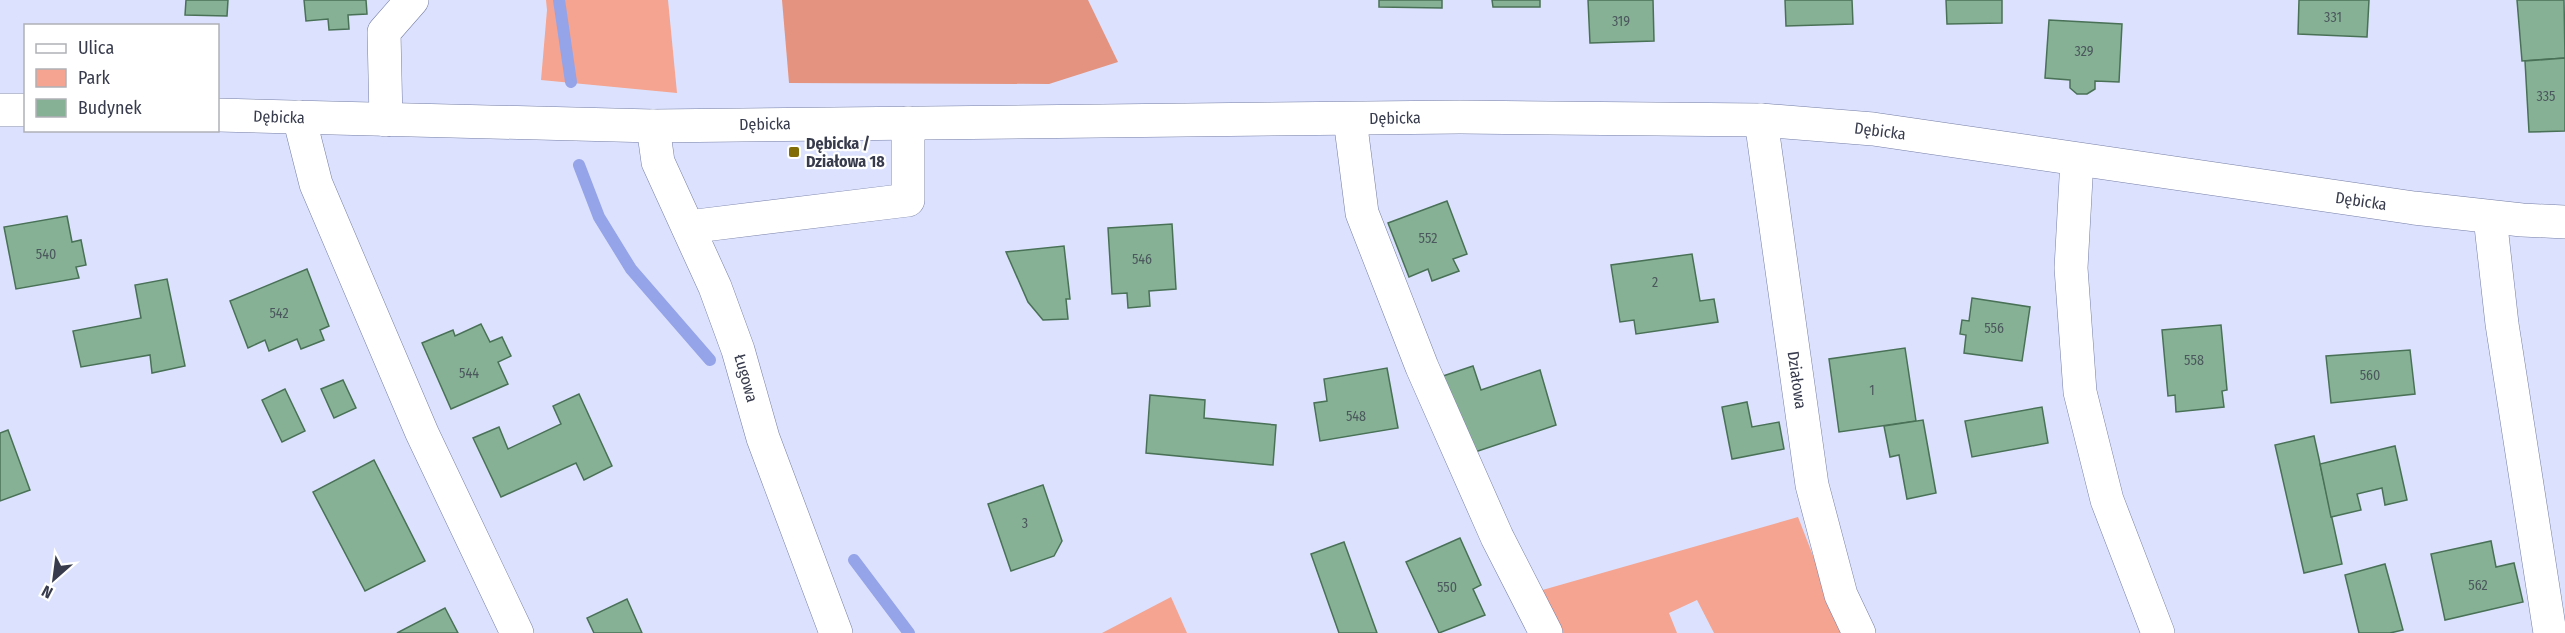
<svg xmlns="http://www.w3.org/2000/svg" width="2565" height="633" font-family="'Fira Sans Condensed',sans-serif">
	<rect width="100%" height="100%" fill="#dce2fd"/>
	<!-- green -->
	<g fill="#f4a490">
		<path d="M546 0H668L677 93 541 80 547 10Z"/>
		<path d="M1798 517 1843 633H1714L1697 600 1669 613 1677 633H1563L1539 591Z"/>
		<path d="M1171 597 1187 633H1102Z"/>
	</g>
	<!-- forest -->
	<path fill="#e3937f" d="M782 0H1088L1118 62 1049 84 789 83Z"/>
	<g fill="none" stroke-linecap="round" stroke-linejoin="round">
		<!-- stream -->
		<g stroke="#95a3e8" stroke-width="12">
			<path d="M559 0 571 82"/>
			<path d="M579 165 599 217 631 269 710 360"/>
			<path d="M854 560 909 633"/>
		</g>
	</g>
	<!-- building -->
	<g fill="#87b194" stroke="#497157" stroke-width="1.5">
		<path d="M186 0H228L227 16 185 15Z"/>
		<path d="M304 0H366L367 14 348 15 349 29 329 30 328 19 306 21Z"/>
		<path d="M1379 0H1442V8L1379 7Z"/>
		<path d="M1492 0H1540V7H1493Z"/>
		<path d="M1588 0H1653L1654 41 1590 43Z"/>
		<path d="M1785 0H1852L1853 24 1786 26Z"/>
		<path d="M1946 0H2002V23L1947 24Z"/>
		<path d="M2299 0H2369L2367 37 2298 34Z"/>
		<path d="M2517 0H2564L2565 58 2522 61Z"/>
		<path d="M2049 20 2122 24 2119 82 2095 81V89L2087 94H2077L2070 88V80L2045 78Z"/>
		<path d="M2565 58V131L2529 132 2525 61Z"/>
		<path d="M1447 201 1467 254 1453 259 1459 271 1432 281 1428 269 1409 277 1388 223Z"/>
		<path d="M67 216 72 242 81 240 86 265 76 267 79 278 16 289 4 227Z"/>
		<path d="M1172 224 1176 289 1149 291 1150 306 1128 308 1127 293 1112 294 1108 228Z"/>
		<path d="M1064 246 1070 299H1066L1068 319 1043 320 1028 302 1006 252Z"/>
		<path d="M1692 254 1700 301 1714 299 1718 322 1636 334 1634 320 1620 322 1611 265Z"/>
		<path d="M307 269 329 326 320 330 324 340 301 349 297 339 269 351 265 340 248 348 230 301Z"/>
		<path d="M167 279 185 366 152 373 150 355 81 367 73 331 141 318 135 285Z"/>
		<path d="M1972 298 2030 307 2022 361 1964 353 1966 335 1960 334 1962 320 1969 321Z"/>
		<path d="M481 324 490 342 502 337 511 356 498 362 508 384 451 409 422 343 453 330 455 336Z"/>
		<path d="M2221 325 2227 390 2222 391 2224 407 2176 412 2175 395 2168 396 2162 330Z"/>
		<path d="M1905 348 1916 421 1839 432 1829 359Z"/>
		<path d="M2410 350 2415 394 2331 403 2326 356Z"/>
		<path d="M1473 366 1481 390 1540 370 1556 425 1469 454 1443 376Z"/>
		<path d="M1387 368 1398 428 1320 441 1314 403 1327 401 1324 379Z"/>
		<path d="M343 380 356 408 334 418 321 389Z"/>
		<path d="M285 389 305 431 282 442 262 400Z"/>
		<path d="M579 394 612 466 584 480 576 463 501 497 473 438 499 427 508 449 561 424 553 406Z"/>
		<path d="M1150 395 1205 400 1204 418 1276 425 1273 465 1146 453Z"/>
		<path d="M1747 402 1752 427 1779 422 1784 449 1732 459 1722 407Z"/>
		<path d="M2042 407 2048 443 1972 457 1965 421Z"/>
		<path d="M1923 420 1936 493 1907 499 1899 455 1890 457 1884 426Z"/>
		<path d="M8 430 30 490 0 501V433Z"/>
		<path d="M2314 436 2342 564 2304 573 2275 445Z"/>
		<path d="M2395 446 2407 500 2385 505 2382 488 2357 494 2361 510 2331 517 2320 464Z"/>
		<path d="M374 460 425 561 365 591 313 492Z"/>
		<path d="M1043 485 1062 541 1054 556 1011 571 988 504Z"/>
		<path d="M1460 538 1481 585 1473 589 1485 615 1439 633 1406 562Z"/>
		<path d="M2491 541 2496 567 2514 563 2523 602 2445 620 2431 554Z"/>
		<path d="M1344 542 1377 633H1339L1311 554Z"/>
		<path d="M2385 564 2403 630 2390 633H2359L2345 575Z"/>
		<path d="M627 599 642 633H594L587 618Z"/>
		<path d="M445 608 458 633H397Z"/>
	</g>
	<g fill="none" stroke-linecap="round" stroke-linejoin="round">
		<!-- minor casing -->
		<g stroke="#757ea6" stroke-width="34">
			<g id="minor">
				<path d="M0 110H26"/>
				<path d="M218 115 653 126 1460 117 1761 120 1873 129 2414 208 2522 220 2565 222"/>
				<path d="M299 117 316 184 422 433 517 633"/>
				<path d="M1350 119 1362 213 1422 367 1497 537 1546 633"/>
				<path d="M386 120 384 32 412 0"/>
				<path d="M1761 120 1812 485 1841 595 1859 633"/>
				<path d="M653 126 658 162 715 287 738 350 763 438 836 633"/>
				<path d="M2077 160 2071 268 2080 392 2107 500 2158 633"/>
				<path d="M2490 217 2502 324 2550 633"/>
				<path d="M688 227 908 200V123"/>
			</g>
		</g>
		<!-- minor -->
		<use href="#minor" stroke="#fff" stroke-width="33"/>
	</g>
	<!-- markers -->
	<rect fill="#816c06" stroke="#fff" stroke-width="2" x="788" y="146" width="12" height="12" rx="3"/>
	<g text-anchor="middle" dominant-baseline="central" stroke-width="4.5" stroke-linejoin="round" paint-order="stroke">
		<!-- number labels -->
		<g font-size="14" fill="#4b585e">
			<text x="2333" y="17">331</text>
			<text x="1621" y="21">319</text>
			<text x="2084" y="51">329</text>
			<text x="2546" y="96">335</text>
			<text x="1428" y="238">552</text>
			<text x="46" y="254">540</text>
			<text x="1142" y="259">546</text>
			<text x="1655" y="282">2</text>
			<text x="279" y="313">542</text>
			<text x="1994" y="328">556</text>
			<text x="2194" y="360">558</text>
			<text x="469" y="373">544</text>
			<text x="2370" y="375">560</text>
			<text x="1872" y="390">1</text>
			<text x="1356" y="416">548</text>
			<text x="1025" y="523">3</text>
			<text x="2478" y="585">562</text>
			<text x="1447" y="587">550</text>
		</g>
		<!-- street labels -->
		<g font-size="16" fill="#373b4c" stroke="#fff">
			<text transform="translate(279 117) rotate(2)">Dębicka</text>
			<text transform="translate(1395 118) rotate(-1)">Dębicka</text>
			<text transform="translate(765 124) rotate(-1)">Dębicka</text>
			<text transform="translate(1880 131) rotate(7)">Dębicka</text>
			<text transform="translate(2361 201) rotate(8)">Dębicka</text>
			<text transform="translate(746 378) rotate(74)">Ługowa</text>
			<text transform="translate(1797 380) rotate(82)">Działowa</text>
		</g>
		<!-- poi labels -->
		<g font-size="16" font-weight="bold" fill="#373b4c" stroke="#fff" text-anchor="start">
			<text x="806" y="143">Dębicka /<tspan x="806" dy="18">Działowa 18</tspan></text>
		</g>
	</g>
	<!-- legend -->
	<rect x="24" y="24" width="195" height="108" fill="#ffffff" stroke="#afb1b7" stroke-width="1.5"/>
	<rect x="36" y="44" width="30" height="9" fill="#ffffff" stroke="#afb1b7" stroke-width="1.5"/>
	<text x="78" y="54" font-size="18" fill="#373b4c">Ulica</text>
	<rect x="36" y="69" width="30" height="18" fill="#f4a490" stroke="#afb1b7" stroke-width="1.5"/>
	<text x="78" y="84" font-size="18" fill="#373b4c">Park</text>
	<rect x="36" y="99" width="30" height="18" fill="#87b194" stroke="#afb1b7" stroke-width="1.5"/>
	<text x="78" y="114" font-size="18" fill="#373b4c">Budynek</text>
	<!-- north arrow -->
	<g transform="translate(54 579) rotate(208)" stroke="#ffffff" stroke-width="4.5" paint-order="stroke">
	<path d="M0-4.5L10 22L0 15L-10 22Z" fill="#373b4c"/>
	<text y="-9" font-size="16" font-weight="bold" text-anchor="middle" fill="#373b4c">N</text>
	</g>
</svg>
